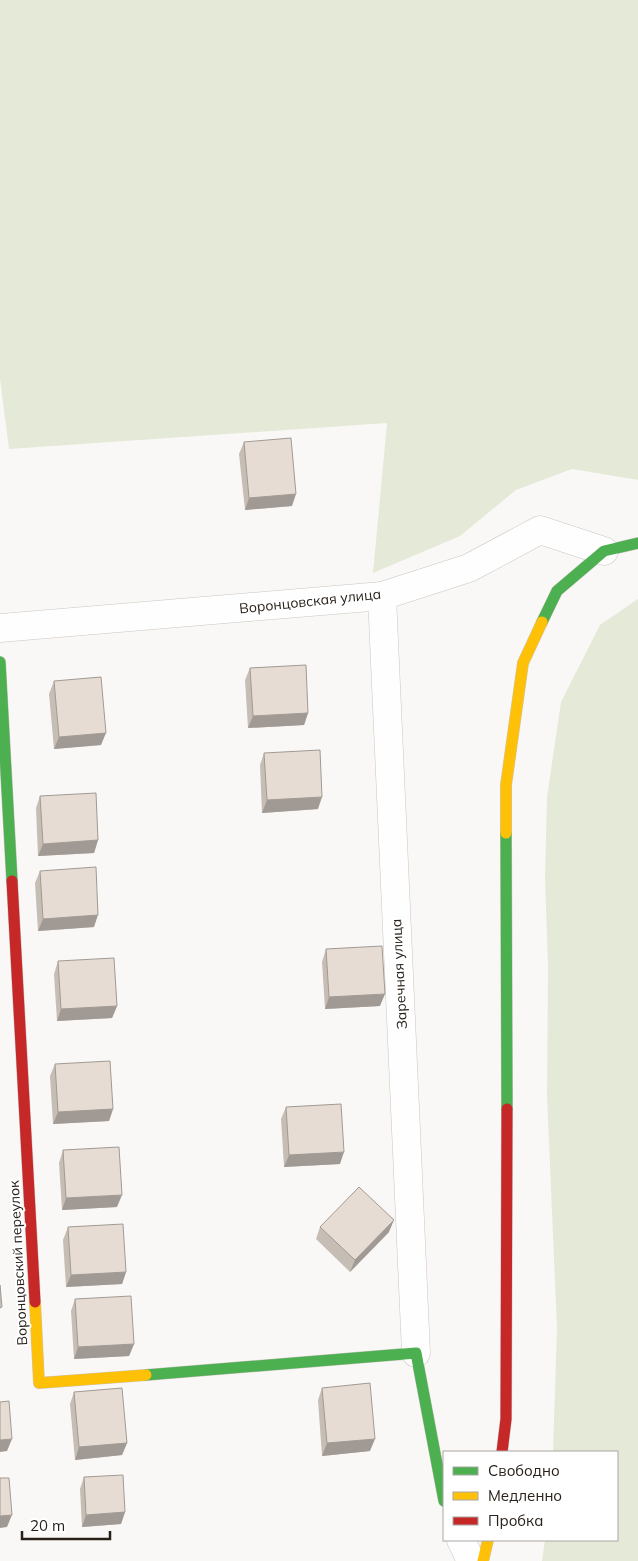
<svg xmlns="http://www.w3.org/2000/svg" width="638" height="1561" font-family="Mulish,sans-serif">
	<rect width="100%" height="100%" fill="#faf8f6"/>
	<!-- green -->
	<g fill="#e4ead7">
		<path d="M0 0H638V480L572 469 516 490 460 536 373 573 387 423 9 449 0 379Z"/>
		<path d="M638 599V1561H542L545 1540H617V1452H553L557 1328 547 1096 548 967 545 877 547 797 561 702 600 625Z"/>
	</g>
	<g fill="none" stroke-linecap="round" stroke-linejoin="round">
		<!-- street casing -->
		<g stroke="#cac5c1" stroke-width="29">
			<g id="street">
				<path d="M382 596 416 1353"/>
				<path d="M0 628 382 596 469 568 540 530 604 551"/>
				<path d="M461 1540 471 1561"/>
			</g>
		</g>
		<!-- fast casing -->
		<g stroke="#cac5c1" stroke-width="12">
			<g id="fast">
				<path d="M542 622 557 591 604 551 638 543"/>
				<path d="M0 662 12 881"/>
				<path d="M506 833 507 1109"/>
				<path d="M146 1375 416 1353 444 1501"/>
			</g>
		</g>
		<!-- slow casing -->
		<g stroke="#cac5c1" stroke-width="12">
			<g id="slow">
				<path d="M506 833V785L523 663 542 622"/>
				<path d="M35 1302 39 1383 146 1375"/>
				<path d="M483 1561 488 1540"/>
			</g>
		</g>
		<!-- jam casing -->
		<g stroke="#cac5c1" stroke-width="12">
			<g id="jam">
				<path d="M12 881 35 1302"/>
				<path d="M502 1452 506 1419 507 1109"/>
			</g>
		</g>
		<!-- street -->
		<use href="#street" stroke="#fefefe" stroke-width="28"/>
		<!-- fast -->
		<use href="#fast" stroke="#4caf50" stroke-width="11"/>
		<!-- slow -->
		<use href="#slow" stroke="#ffc107" stroke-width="11"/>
		<!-- jam -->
		<use href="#jam" stroke="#c62828" stroke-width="11"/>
	</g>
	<!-- wall -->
	<g fill="#c6bdb5">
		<path d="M244 442 292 506 245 510 239 454Z"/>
		<path d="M250 668 308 713 304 725 248 728 245 680Z"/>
		<path d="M54 681 101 745 54 749 49 694Z"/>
		<path d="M264 753 318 809 262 813 260 765Z"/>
		<path d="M40 796 98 840 94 853 38 856 36 808Z"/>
		<path d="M40 871 94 927 38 931 35 883Z"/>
		<path d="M326 949 380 1006 325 1009 322 962Z"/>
		<path d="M58 961 117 1006 112 1018 57 1021 54 974Z"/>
		<path d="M55 1064 113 1109 109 1121 53 1124 50 1076Z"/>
		<path d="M286 1107 340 1164 284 1167 281 1119Z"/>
		<path d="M63 1150 117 1207 62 1210 59 1163Z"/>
		<path d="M68 1227 126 1272 122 1284 66 1287 63 1240Z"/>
		<path d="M320 1227 389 1232 350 1272 316 1239Z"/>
		<path d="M75 1299 134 1344 129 1356 74 1359 71 1311Z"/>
		<path d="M322 1388 370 1451 322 1456 318 1400Z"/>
		<path d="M74 1392 127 1443 122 1455 75 1460 70 1404Z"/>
		<path d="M84 1477 125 1512 121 1524 82 1527 80 1489Z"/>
	</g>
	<!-- shaded-wall -->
	<g fill="#a19a94">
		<path d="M296 494 292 506 245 510 249 498Z"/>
		<path d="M308 713 304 725 248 728 253 716Z"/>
		<path d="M106 733 101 745 54 749 59 737Z"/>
		<path d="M322 797 318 809 262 813 267 800Z"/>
		<path d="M98 840 94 853 38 856 43 844Z"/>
		<path d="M98 915 94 927 38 931 43 919Z"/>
		<path d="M385 994 380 1006 325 1009 329 997Z"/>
		<path d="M117 1006 112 1018 57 1021 61 1009Z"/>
		<path d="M113 1109 109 1121 53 1124 58 1112Z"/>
		<path d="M344 1152 340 1164 284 1167 289 1155Z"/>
		<path d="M122 1195 117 1207 62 1210 66 1198Z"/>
		<path d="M394 1220 389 1232 350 1272 355 1260Z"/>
		<path d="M126 1272 122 1284 66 1287 71 1275Z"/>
		<path d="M134 1344 129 1356 74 1359 78 1347Z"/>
		<path d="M12 1439 7 1451 0 1452V1440Z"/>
		<path d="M375 1439 370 1451 322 1456 327 1443Z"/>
		<path d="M127 1443 122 1455 75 1460 79 1447Z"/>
		<path d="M125 1512 121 1524 82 1527 86 1515Z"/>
		<path d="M12 1515 7 1527 0 1528V1516Z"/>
	</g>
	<!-- building -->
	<g fill="#e6dcd3" stroke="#a19a94">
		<path d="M291 438 296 494 249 498 244 442Z"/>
		<path d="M306 665 308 713 253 716 250 668Z"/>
		<path d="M101 677 106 733 59 737 54 681Z"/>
		<path d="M320 750 322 797 267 800 264 753Z"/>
		<path d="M96 793 98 840 43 844 40 796Z"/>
		<path d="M96 867 98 915 43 919 40 871Z"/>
		<path d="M382 946 385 994 329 997 326 949Z"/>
		<path d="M114 958 117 1006 61 1009 58 961Z"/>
		<path d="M110 1061 113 1109 58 1112 55 1064Z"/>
		<path d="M341 1104 344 1152 289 1155 286 1107Z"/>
		<path d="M119 1147 122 1195 66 1198 63 1150Z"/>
		<path d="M359 1187 394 1220 355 1260 320 1227Z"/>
		<path d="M123 1224 126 1272 71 1275 68 1227Z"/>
		<path d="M0 1285 2 1307 0 1308Z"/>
		<path d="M131 1296 134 1344 78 1347 75 1299Z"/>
		<path d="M370 1383 375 1439 327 1443 322 1388Z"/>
		<path d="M122 1388 127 1443 79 1447 74 1392Z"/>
		<path d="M9 1401 12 1439 0 1440V1402Z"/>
		<path d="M123 1475 125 1512 86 1515 84 1477Z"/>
		<path d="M0 1478H9L12 1515 0 1516Z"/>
	</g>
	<g text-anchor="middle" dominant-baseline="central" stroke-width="4" stroke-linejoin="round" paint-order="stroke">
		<!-- street labels -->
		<g font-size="14" fill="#28211a" stroke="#fff">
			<text transform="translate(310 601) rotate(-6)">Воронцовская улица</text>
			<text transform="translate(399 974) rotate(-93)">Заречная улица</text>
			<text transform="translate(18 1263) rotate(-93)">Воронцовский переулок</text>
		</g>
	</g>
	<!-- legend -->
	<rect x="443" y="1451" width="175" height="90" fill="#ffffff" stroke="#a9a6a3"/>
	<rect x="453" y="1467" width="25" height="8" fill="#4caf50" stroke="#a9a6a3"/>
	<text x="488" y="1476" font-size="15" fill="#28211a">Свободно</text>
	<rect x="453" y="1492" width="25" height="8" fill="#ffc107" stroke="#a9a6a3"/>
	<text x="488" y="1501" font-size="15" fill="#28211a">Медленно</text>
	<rect x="453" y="1517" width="25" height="8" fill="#c62828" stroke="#a9a6a3"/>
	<text x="488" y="1526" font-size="15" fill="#28211a">Пробка</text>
	<!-- scale -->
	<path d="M22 1531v8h88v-8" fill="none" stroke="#28211a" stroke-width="2.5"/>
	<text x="30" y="1531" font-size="15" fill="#28211a" stroke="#ffffff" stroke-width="4" paint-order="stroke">20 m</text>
</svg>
